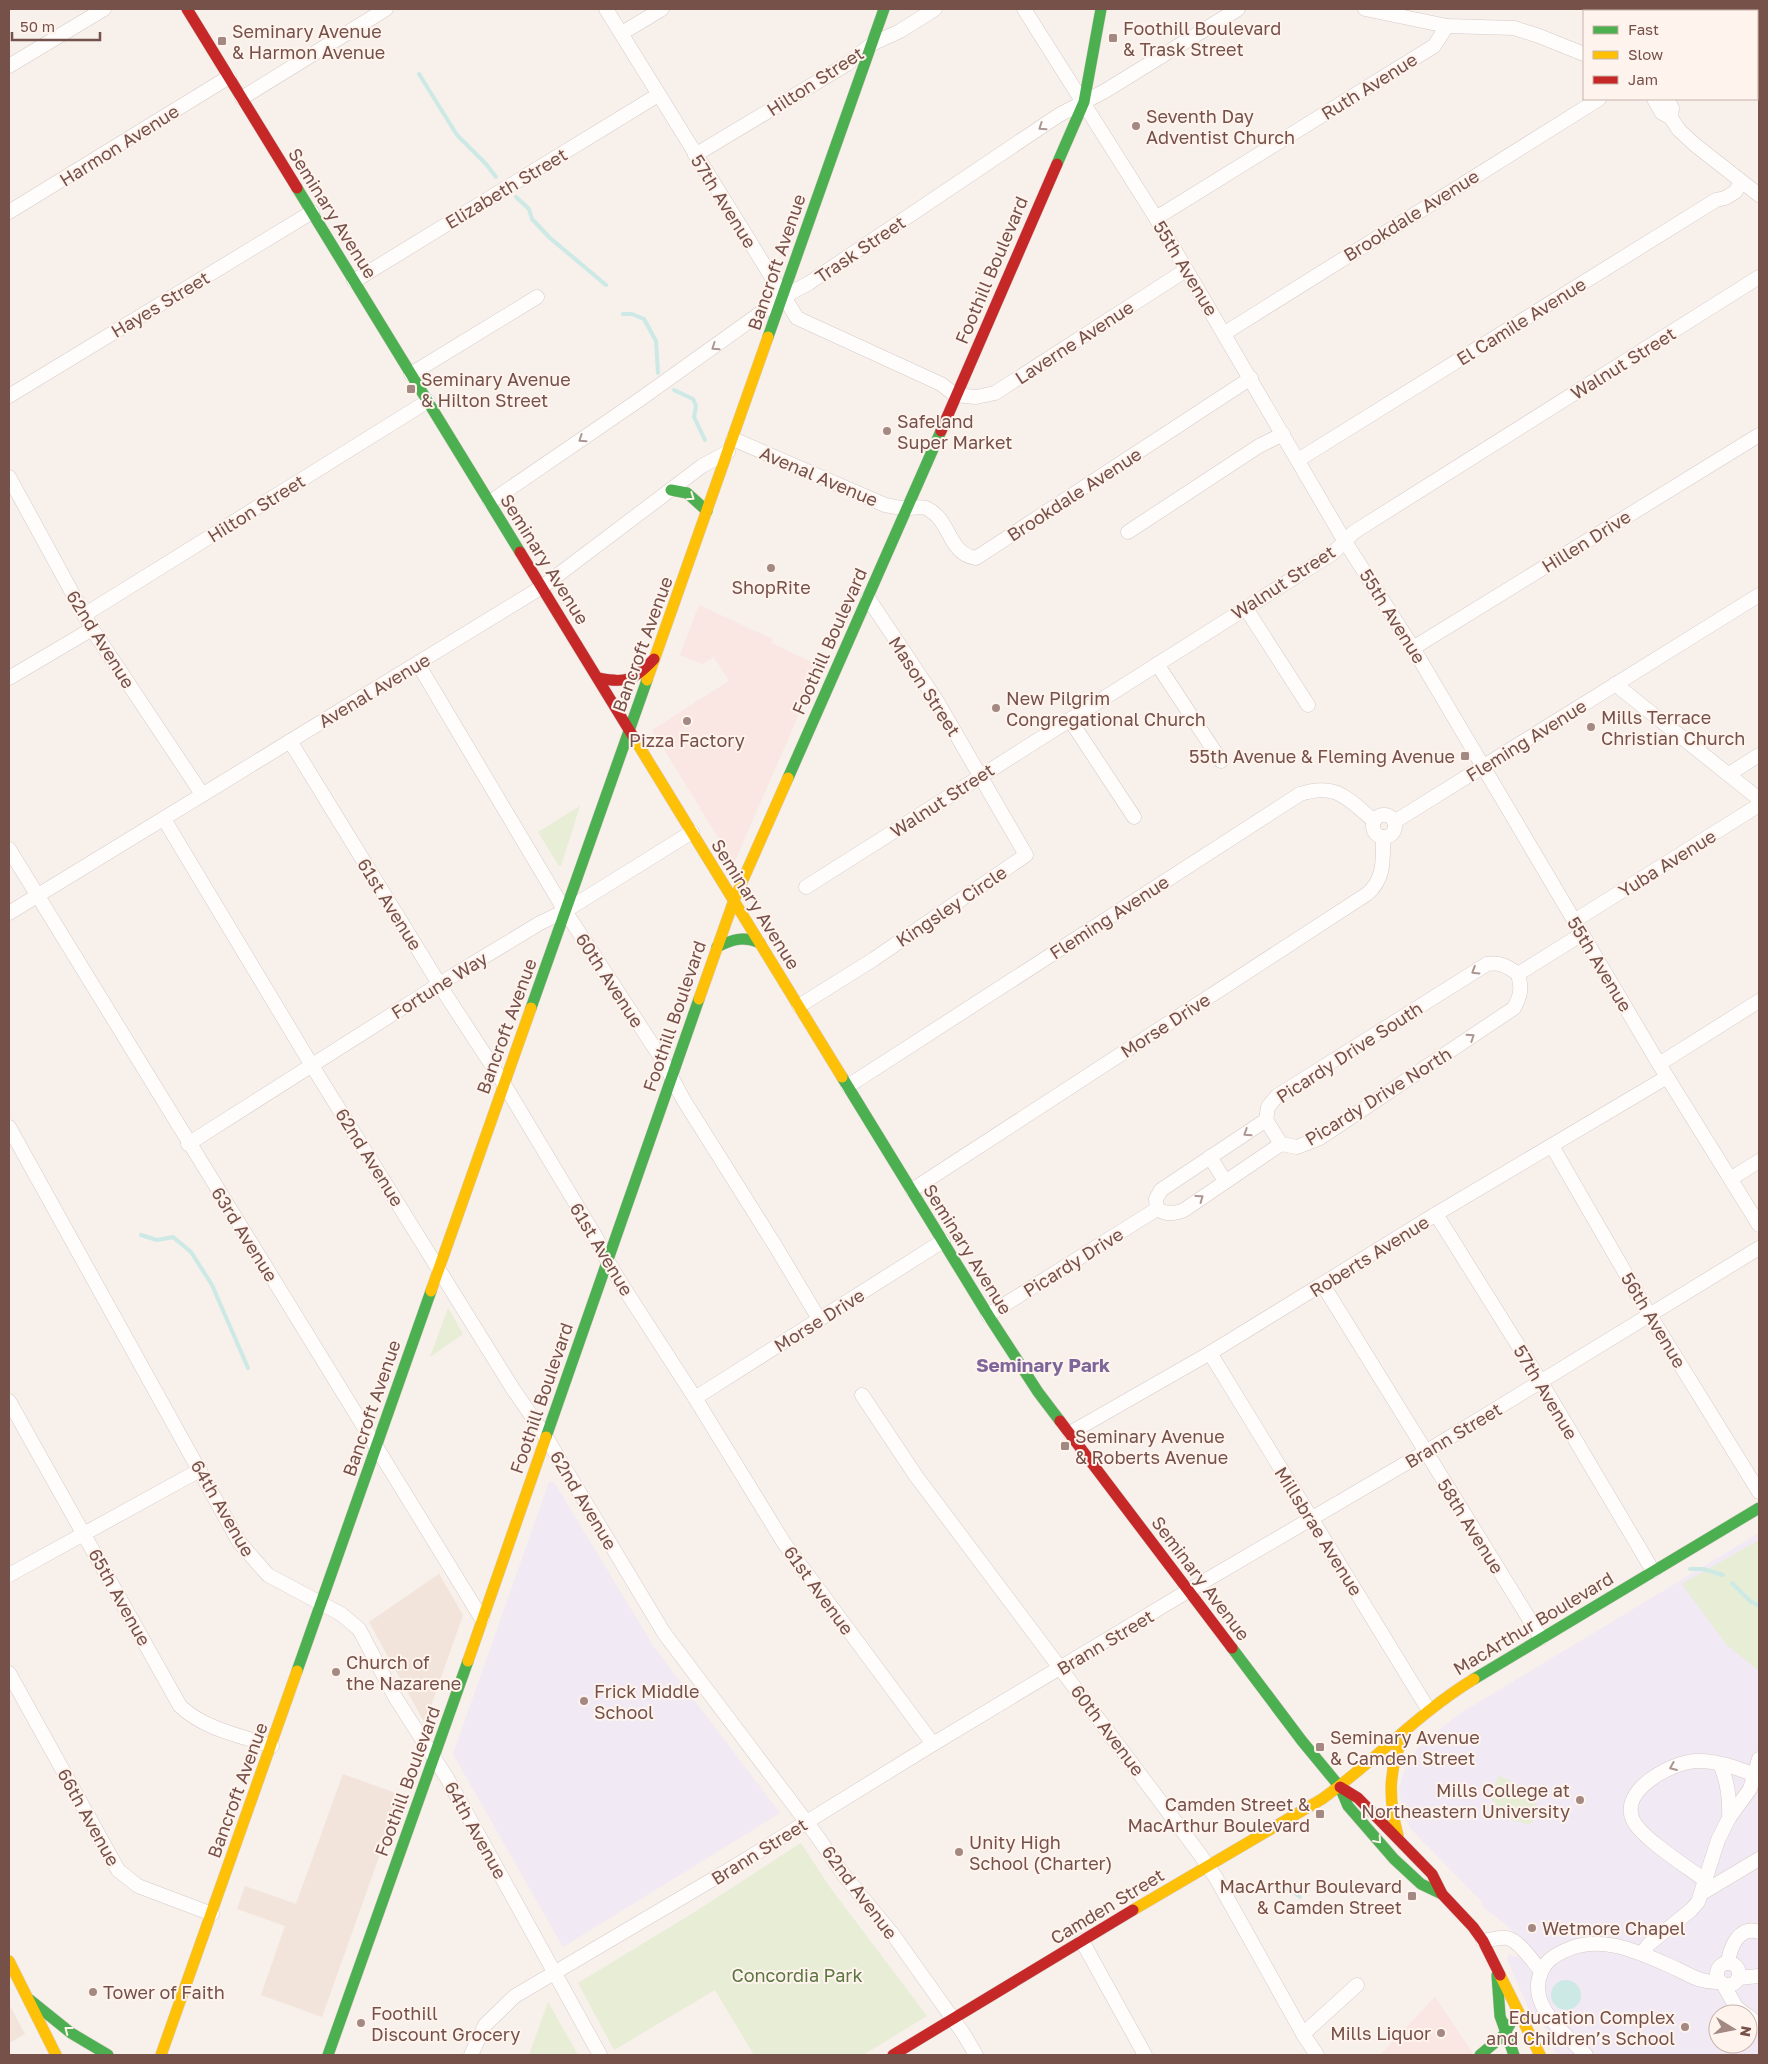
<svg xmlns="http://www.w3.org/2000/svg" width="1768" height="2064" font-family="'Golos Text',sans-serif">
	<rect width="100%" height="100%" fill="#f7f0eb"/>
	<!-- residential -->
	<g fill="#f2e4db">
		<path d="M439 1574 463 1615 426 1720H423L369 1622Z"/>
		<path d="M343 1774 401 1795 322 2017 261 1995 285 1926 237 1909 245 1886 296 1904Z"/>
		<path d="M9 2004 25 2034 9 2043Z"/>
	</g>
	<!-- commercial -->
	<g fill="#fae6e2">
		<path d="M699 605 772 639 771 643 820 666 734 863 652 730 729 681 714 657 702 664 680 655Z"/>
		<path d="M1435 1997 1474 2055H1380Z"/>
	</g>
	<!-- education -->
	<g fill="#f1e9f3" fill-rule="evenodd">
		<path d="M549 1482H554L654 1647 780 1813 563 1947 453 1754Z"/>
		<path d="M1759 1533V2055H1556L1542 2021 1535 2023 1507 1959 1509 1954 1514 1957 1518 1956 1528 1945 1505 1924 1484 1908 1480 1900 1410 1828 1403 1814 1399 1787 1408 1761 1419 1747 1456 1716ZM1718 2014H1748V2044H1718Z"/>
	</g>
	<!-- green -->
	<g fill="#e8edd6">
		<path d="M580 806 561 866H559L538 832Z"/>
		<path d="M448 1308 463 1334 430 1357Z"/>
		<path d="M1759 1540V1671L1727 1645 1682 1584Z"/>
		<path d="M1499 1776C1518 1783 1534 1793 1539 1814L1529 1825 1509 1819 1490 1797Z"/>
		<path d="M801 1843 829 1886 927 2016 863 2055H754L715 1990 614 2050 578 1983 693 1913Z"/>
		<path d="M548 2002 578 2055H529Z"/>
	</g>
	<!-- water -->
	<circle fill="#cce9e6" cx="1566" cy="1995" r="15"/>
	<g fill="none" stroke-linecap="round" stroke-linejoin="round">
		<!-- stream -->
		<g stroke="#cce9e6" stroke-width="4">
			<path d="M419 74 457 135 486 164 496 177"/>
			<path d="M516 197 529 209 532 219 550 238 606 285"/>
			<path d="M623 314H632L644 319 656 341 658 373"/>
			<path d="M674 390 693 399 696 406 694 417 705 440"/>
			<path d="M141 1235 157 1240 173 1237 191 1252 212 1285 248 1368"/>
			<path d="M1690 1569H1703L1723 1575"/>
			<path d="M1732 1583 1750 1601 1759 1606"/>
			<path d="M1272 1885 1289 1889 1300 1897"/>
		</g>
		<!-- street casing -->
		<g stroke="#d6cbc8" stroke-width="15">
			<g id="street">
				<path d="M606 9 797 318 941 384 955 395 976 397 995 393 1186 270"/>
				<path d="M1024 9 1156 218 1344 540 1413 648 1659 1064 1759 1225"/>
				<path d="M1365 9 1447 26 1514 28 1539 36 1584 54"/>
				<path d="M1623 9 1624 11"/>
				<path d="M1757 25 1759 24"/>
				<path d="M622 33 662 9"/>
				<path d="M9 66 104 9"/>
				<path d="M242 98 386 9"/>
				<path d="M1654 99 1662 113 1671 118 1679 130 1694 144 1759 195"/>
				<path d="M1667 99 1672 108 1671 118"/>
				<path d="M695 155 847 64 872 44 900 31 935 9"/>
				<path d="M9 212 229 77"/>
				<path d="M1156 218 1434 46 1447 26"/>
				<path d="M354 281 658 95"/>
				<path d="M1225 333 1599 99"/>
				<path d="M411 374 537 297"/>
				<path d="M9 396 312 212"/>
				<path d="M733 439 885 505C892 506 899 508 905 508 914 509 920 505 928 509 951 521 948 554 976 558L1251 378"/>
				<path d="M1298 460 1716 200 1725 198 1735 192 1741 183"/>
				<path d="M9 477 92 629 202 794"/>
				<path d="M490 502 639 400 783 297 809 283 1059 115 1105 91 1238 9"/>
				<path d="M1128 532 1259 446 1283 434"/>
				<path d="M1245 607 1308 705"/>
				<path d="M84 615 428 401"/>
				<path d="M1413 648 1759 435"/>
				<path d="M418 664 565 911 663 1061 683 1099 776 1247 819 1319"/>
				<path d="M1157 664 1221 761"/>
				<path d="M9 678 92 629"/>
				<path d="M1615 684 1759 799"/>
				<path d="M1070 720 1134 817"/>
				<path d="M290 741 446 995 504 1084 597 1239 607 1260 622 1285 695 1398 784 1543 933 1744"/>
				<path d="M1729 774 1759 755"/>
				<circle cx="1384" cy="826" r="11"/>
				<path d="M164 819 311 1064 513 1389 546 1437 664 1633 817 1836 843 1874 894 1936 963 2033 976 2055"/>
				<path d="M1394 822 1759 595"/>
				<path d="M9 849 482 1619"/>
				<path d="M806 887 1333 553 1354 532 1759 277"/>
				<path d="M9 913 542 587 702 466 728 452"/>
				<path d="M1574 921 1759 805"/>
				<path d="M1518 974 1582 934"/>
				<path d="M799 1006 874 959 1026 855 938 703 868 598"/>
				<path d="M1659 1064 1759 1001"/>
				<path d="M848 1086 1300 794C1336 782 1348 799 1374 821"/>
				<path d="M1266 1120 1281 1144"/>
				<path d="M9 1127 239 1542 268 1575 341 1614 359 1629 395 1697 447 1778 600 2055"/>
				<path d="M188 1144 454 975 540 923 565 911 692 832"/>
				<path d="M1552 1146 1649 1314 1759 1492"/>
				<path d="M1210 1157 1225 1181"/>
				<path d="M1732 1178 1759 1161"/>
				<path d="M912 1190 1367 894C1385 879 1383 859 1383 837"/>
				<path d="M1157 1209 1156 1199 1161 1190 1266 1120 1268 1107 1277 1096 1487 964C1500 962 1507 966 1518 974"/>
				<path d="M1157 1209C1167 1215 1174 1214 1184 1210L1281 1144 1297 1147 1320 1138 1514 1008C1521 995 1522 988 1518 974"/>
				<path d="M1436 1214 1541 1382 1653 1571"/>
				<path d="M1323 1285 1541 1638"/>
				<path d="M988 1315 1157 1209"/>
				<path d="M1210 1353 1428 1709"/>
				<path d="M862 1395 916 1476 1199 1853 1216 1878 1303 2034 1317 2055"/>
				<path d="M695 1398 943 1241"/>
				<path d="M9 1401 180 1706C204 1729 241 1736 272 1746"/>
				<path d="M1070 1433 1210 1353 1436 1214 1667 1077"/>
				<path d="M9 1575 200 1470"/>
				<path d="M9 1673 118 1870 138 1886 212 1914"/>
				<path d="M1720 1764C1728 1782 1730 1799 1729 1818"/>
				<path d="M1706 1881C1689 1868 1641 1838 1633 1820 1619 1790 1672 1762 1696 1761 1716 1760 1737 1768 1755 1775"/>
				<path d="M1702 1893 1759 1859"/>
				<path d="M1082 1941 1145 2055"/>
				<path d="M1483 1941C1490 1940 1499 1937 1507 1938 1520 1941 1532 1961 1541 1971"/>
				<path d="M1642 1953 1649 1944 1691 1910 1698 1902 1718 1840 1729 1818 1750 1789 1759 1759"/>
				<circle cx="1728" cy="1974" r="11"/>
				<path d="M1728 1963C1730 1947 1739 1925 1759 1932"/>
				<path d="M1738 1978 1759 1976"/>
				<path d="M1723 1984 1736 2007 1745 2014"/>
				<path d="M1748 2016 1759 2026"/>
				<path d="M1303 2034 1357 1985"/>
				<path d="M471 2055 485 2025 515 1996 732 1868 933 1744 1203 1582 1437 1445 1759 1248"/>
				<path d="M1586 2055C1565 2033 1525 2005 1542 1970 1547 1960 1554 1956 1564 1951 1601 1932 1643 1954 1677 1969 1693 1977 1702 1983 1720 1982"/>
			</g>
		</g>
		<!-- fast casing -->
		<g stroke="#d8ccc9" stroke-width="12">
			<g id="fast">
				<path d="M1057 164 1084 102 1101 9"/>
				<path d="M297 188 520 552"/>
				<path d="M768 337 884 9"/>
				<path d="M671 490 687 493 707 511"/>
				<path d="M788 778 941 431"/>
				<path d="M717 947C733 939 743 936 760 943"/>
				<path d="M531 1008 647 680"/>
				<path d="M842 1077 988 1315 1038 1392 1060 1421"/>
				<path d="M546 1437 699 999"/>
				<path d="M1232 1648 1302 1741 1340 1787 1348 1806 1394 1859 1421 1884 1442 1894"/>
				<path d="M297 1671 431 1291"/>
				<path d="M1474 1679 1759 1508"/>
				<path d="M1497 1975 1500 2016 1514 2055"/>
				<path d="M30 2000 71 2033 108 2055"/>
				<path d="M328 2055 468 1661"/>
				<path d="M1480 2055 1504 2035 1510 2024"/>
			</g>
		</g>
		<!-- slow casing -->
		<g stroke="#d8ccc9" stroke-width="12">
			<g id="slow">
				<path d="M647 680 768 337"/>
				<path d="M634 738 842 1077"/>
				<path d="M699 999 734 900 788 778"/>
				<path d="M431 1291 531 1008"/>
				<path d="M468 1661 546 1437"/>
				<path d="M1398 1836C1388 1799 1388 1768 1405 1733"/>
				<path d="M1133 1910 1322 1799C1375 1761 1418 1713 1474 1679"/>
				<path d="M9 1961 56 2055"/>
				<path d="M1500 1975 1540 2055"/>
				<path d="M161 2055 297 1671"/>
			</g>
		</g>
		<!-- jam casing -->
		<g stroke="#d8ccc9" stroke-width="12">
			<g id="jam">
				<path d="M187 9 297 188"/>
				<path d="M941 431 1057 164"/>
				<path d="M520 552 634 738"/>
				<path d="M598 678C627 684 634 680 654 659"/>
				<path d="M1060 1421 1232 1648"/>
				<path d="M1340 1787 1358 1798 1432 1874 1442 1894 1473 1927 1483 1941 1500 1975"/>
				<path d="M893 2055 1133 1910"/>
			</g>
		</g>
		<!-- street -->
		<use href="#street" stroke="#fefdfc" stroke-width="14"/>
		<!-- fast -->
		<use href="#fast" stroke="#4caf50" stroke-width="11"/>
		<!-- slow -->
		<use href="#slow" stroke="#ffc107" stroke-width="11"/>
		<!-- jam -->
		<use href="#jam" stroke="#c62828" stroke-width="11"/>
	</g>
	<!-- one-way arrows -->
	<defs><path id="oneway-chevron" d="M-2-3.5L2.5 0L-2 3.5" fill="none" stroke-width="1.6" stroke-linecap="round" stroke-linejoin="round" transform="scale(1.25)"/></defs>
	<g stroke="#ac9691">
		<use href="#oneway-chevron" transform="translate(1042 127) rotate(146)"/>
		<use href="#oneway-chevron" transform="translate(715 347) rotate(145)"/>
		<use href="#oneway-chevron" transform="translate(582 439) rotate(146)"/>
		<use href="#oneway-chevron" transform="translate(1475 971) rotate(148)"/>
		<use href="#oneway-chevron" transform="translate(1471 1037) rotate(-34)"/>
		<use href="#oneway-chevron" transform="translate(1247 1133) rotate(147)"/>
		<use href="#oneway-chevron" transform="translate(1200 1198) rotate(-36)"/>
		<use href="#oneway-chevron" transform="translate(1673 1767) rotate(157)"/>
	</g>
	<g stroke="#fff4ed">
		<use href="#oneway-chevron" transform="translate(691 497) rotate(34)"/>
		<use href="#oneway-chevron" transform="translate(1378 1840) rotate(49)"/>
		<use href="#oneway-chevron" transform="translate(68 2030) rotate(-142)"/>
	</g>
	<!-- markers -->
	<g fill="#a38982" stroke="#fff4ed" stroke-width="2">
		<rect x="1108" y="33" width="10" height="10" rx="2.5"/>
		<rect x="217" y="36" width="10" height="10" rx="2.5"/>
		<circle cx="1136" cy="126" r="5"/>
		<rect x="406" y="384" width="10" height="10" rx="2.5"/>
		<circle cx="887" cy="431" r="5"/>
		<circle cx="771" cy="568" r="5"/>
		<circle cx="996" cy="708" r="5"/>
		<circle cx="687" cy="721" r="5"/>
		<circle cx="1591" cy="727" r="5"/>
		<rect x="1460" y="751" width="10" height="10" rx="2.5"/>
		<rect x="1060" y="1441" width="10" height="10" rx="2.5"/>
		<circle cx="336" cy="1672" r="5"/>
		<circle cx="584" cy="1701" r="5"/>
		<rect x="1315" y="1742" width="10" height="10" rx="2.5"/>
		<circle cx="1580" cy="1800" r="5"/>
		<rect x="1315" y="1809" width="10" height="10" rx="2.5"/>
		<circle cx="959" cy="1852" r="5"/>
		<rect x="1407" y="1891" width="10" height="10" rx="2.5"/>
		<circle cx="1532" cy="1928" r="5"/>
		<circle cx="93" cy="1992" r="5"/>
		<circle cx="361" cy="2023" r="5"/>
		<circle cx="1685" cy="2027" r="5"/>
		<circle cx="1441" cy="2033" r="5"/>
	</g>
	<g text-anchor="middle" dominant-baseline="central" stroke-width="4" stroke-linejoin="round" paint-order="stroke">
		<!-- poi labels -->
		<g font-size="18" fill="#76514a" stroke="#fff4ed" text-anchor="start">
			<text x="1123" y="28">Foothill Boulevard<tspan x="1123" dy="21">&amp; Trask Street</tspan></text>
			<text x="232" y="31">Seminary Avenue<tspan x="232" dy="21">&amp; Harmon Avenue</tspan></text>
			<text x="1146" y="116">Seventh Day<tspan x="1146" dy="21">Adventist Church</tspan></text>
			<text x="421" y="379">Seminary Avenue<tspan x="421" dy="21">&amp; Hilton Street</tspan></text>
			<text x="897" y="421">Safeland<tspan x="897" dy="21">Super Market</tspan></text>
			<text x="771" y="587" text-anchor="middle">ShopRite</text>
			<text x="1006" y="698">New Pilgrim<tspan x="1006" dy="21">Congregational Church</tspan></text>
			<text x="1601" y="717">Mills Terrace<tspan x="1601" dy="21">Christian Church</tspan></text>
			<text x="687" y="740" text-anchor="middle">Pizza Factory</text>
			<text x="1455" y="756" text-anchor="end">55th Avenue &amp; Fleming Avenue</text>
			<text x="1075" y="1436">Seminary Avenue<tspan x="1075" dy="21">&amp; Roberts Avenue</tspan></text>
			<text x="346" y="1662">Church of<tspan x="346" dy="21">the Nazarene</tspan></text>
			<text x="594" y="1691">Frick Middle<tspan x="594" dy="21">School</tspan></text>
			<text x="1330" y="1737">Seminary Avenue<tspan x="1330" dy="21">&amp; Camden Street</tspan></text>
			<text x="1570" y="1790" text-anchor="end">Mills College at<tspan x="1570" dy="21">Northeastern University</tspan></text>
			<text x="1310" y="1804" text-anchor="end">Camden Street &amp;<tspan x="1310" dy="21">MacArthur Boulevard</tspan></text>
			<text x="969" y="1842">Unity High<tspan x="969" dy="21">School (Charter)</tspan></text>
			<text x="1402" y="1886" text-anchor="end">MacArthur Boulevard<tspan x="1402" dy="21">&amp; Camden Street</tspan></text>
			<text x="1542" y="1928">Wetmore Chapel</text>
			<text x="103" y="1992">Tower of Faith</text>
			<text x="371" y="2013">Foothill<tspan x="371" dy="21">Discount Grocery</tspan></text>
			<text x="1675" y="2017" text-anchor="end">Education Complex<tspan x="1675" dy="21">and Children’s School</tspan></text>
			<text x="1431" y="2033" text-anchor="end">Mills Liquor</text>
		</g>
		<!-- street labels -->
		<g font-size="18" fill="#76514a" stroke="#fff4ed">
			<text transform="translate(815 81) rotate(-33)">Hilton Street</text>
			<text transform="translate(1369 86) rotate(-32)">Ruth Avenue</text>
			<text transform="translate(119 145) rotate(-32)">Harmon Avenue</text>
			<text transform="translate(506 188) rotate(-31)">Elizabeth Street</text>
			<text transform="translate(724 201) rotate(58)">57th Avenue</text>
			<text transform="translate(333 213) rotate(58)">Seminary Avenue</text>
			<text transform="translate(1411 215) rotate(-32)">Brookdale Avenue</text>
			<text transform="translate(860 249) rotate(-34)">Trask Street</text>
			<text transform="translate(776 262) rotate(-71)">Bancroft Avenue</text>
			<text transform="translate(1186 268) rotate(59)">55th Avenue</text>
			<text transform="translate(991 270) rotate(-67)">Foothill Boulevard</text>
			<text transform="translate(160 304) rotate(-31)">Hayes Street</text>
			<text transform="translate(1521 321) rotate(-32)">El Camile Avenue</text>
			<text transform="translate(1074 342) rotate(-33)">Laverne Avenue</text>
			<text transform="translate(1623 363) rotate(-32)">Walnut Street</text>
			<text transform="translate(819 476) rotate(23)">Avenal Avenue</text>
			<text transform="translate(1074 494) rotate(-33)">Brookdale Avenue</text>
			<text transform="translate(256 508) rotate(-32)">Hilton Street</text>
			<text transform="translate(1586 541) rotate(-32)">Hillen Drive</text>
			<text transform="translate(545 559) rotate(58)">Seminary Avenue</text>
			<text transform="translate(1283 582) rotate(-33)">Walnut Street</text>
			<text transform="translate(1393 616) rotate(58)">55th Avenue</text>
			<text transform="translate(101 639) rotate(58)">62nd Avenue</text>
			<text transform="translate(829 641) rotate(-66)">Foothill Boulevard</text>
			<text transform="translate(642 644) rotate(-70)">Bancroft Avenue</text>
			<text transform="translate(925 686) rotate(57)">Mason Street</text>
			<text transform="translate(374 690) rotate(-31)">Avenal Avenue</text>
			<text transform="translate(1526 740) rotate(-32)">Fleming Avenue</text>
			<text transform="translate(942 800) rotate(-33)">Walnut Street</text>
			<text transform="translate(1667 863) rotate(-32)">Yuba Avenue</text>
			<text transform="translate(390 904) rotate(58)">61st Avenue</text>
			<text transform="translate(756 904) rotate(58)">Seminary Avenue</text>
			<text transform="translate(951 906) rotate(-34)">Kingsley Circle</text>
			<text transform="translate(1109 917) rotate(-33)">Fleming Avenue</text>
			<text transform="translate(1600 964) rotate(59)">55th Avenue</text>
			<text transform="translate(610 980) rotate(57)">60th Avenue</text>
			<text transform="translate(439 985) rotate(-32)">Fortune Way</text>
			<text transform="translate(674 1016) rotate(-71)">Foothill Boulevard</text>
			<text transform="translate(1165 1025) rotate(-33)">Morse Drive</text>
			<text transform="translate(506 1026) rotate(-70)">Bancroft Avenue</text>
			<text transform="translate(1349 1052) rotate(-33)">Picardy Drive South</text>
			<text transform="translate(1378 1096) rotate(-32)">Picardy Drive North</text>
			<text transform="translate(370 1157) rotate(58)">62nd Avenue</text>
			<text transform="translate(245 1234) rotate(58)">63rd Avenue</text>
			<text transform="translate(602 1249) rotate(59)">61st Avenue</text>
			<text transform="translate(968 1249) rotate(58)">Seminary Avenue</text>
			<text transform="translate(1369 1256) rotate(-32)">Roberts Avenue</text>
			<text transform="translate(1073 1262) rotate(-32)">Picardy Drive</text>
			<text transform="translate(819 1320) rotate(-32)">Morse Drive</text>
			<text transform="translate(1654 1320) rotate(59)">56th Avenue</text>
			<text transform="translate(1546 1392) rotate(59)">57th Avenue</text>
			<text transform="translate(541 1398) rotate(-71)">Foothill Boulevard</text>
			<text transform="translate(371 1408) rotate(-71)">Bancroft Avenue</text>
			<text transform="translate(1453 1435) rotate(-31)">Brann Street</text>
			<text transform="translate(584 1500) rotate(59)">62nd Avenue</text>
			<text transform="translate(223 1508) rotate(60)">64th Avenue</text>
			<text transform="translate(1471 1526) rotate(58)">58th Avenue</text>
			<text transform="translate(1319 1531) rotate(58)">Millsbrae Avenue</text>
			<text transform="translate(1201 1578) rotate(53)">Seminary Avenue</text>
			<text transform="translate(819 1590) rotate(54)">61st Avenue</text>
			<text transform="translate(120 1597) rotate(61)">65th Avenue</text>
			<text transform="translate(1533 1623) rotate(-31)">MacArthur Boulevard</text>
			<text transform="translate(1105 1642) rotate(-31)">Brann Street</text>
			<text transform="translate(1108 1730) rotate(53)">60th Avenue</text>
			<text transform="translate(407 1781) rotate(-70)">Foothill Boulevard</text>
			<text transform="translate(237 1790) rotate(-70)">Bancroft Avenue</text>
			<text transform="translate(89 1817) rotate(61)">66th Avenue</text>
			<text transform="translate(476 1830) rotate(61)">64th Avenue</text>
			<text transform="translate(759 1851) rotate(-32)">Brann Street</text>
			<text transform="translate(860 1892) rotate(53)">62nd Avenue</text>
			<text transform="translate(1107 1906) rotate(-31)">Camden Street</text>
		</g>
		<!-- park labels -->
		<g font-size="18" fill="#5b7640" stroke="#fff4ed">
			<text x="797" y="1975">Concordia Park</text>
		</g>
		<!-- neighbourhood labels -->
		<g font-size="19" font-weight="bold" fill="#7d669a" stroke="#fff4ed">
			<text x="1043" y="1364">Seminary Park</text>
		</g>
	</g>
	<!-- border -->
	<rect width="1768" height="2064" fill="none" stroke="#76514a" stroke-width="20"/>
	<!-- legend -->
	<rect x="1583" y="10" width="175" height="90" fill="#fff4ed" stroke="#c8b3ac"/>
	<rect x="1593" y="26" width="25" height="8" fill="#4caf50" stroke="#c8b3ac"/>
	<text x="1628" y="35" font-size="15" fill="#76514a">Fast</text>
	<rect x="1593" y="51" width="25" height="8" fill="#ffc107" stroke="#c8b3ac"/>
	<text x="1628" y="60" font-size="15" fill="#76514a">Slow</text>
	<rect x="1593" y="76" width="25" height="8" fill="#c62828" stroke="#c8b3ac"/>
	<text x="1628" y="85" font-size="15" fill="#76514a">Jam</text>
	<!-- north arrow -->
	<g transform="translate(1733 2029) rotate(100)"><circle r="24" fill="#fff4ed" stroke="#c8b3ac"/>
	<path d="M0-4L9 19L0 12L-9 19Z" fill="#a38982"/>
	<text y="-8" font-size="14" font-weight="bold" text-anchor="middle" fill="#76514a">N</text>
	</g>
	<!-- scale -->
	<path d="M12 32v8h88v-8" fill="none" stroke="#76514a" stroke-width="2.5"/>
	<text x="20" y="32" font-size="15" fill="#76514a" stroke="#fff4ed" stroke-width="4" paint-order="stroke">50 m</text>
</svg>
